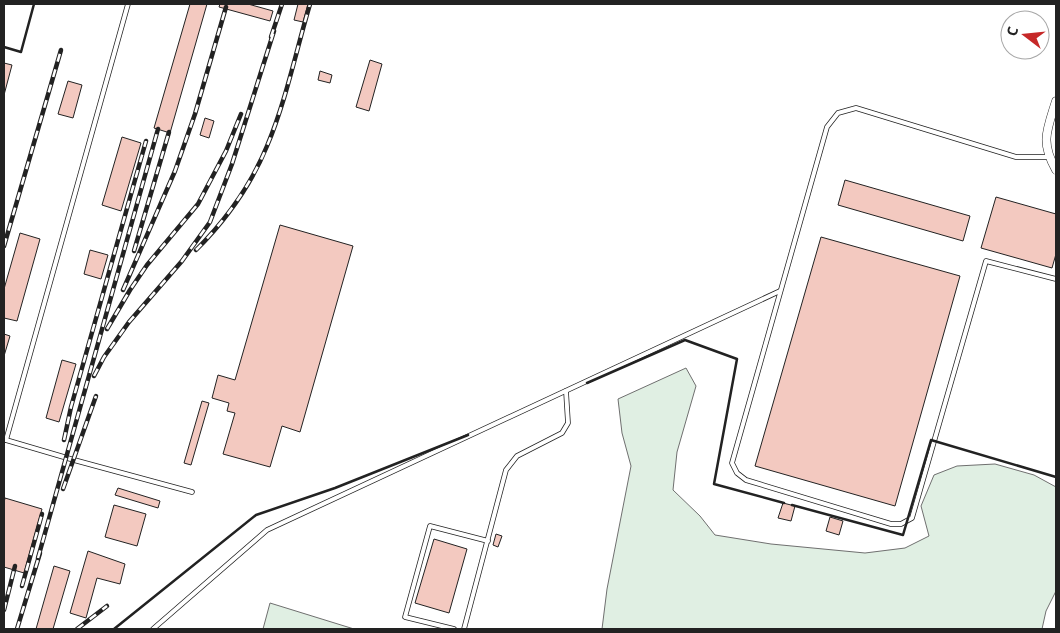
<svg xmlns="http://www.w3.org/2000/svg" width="1060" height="633" font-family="'Open Sans',sans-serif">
	<rect width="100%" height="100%" fill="#fff"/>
	<!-- green -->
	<g fill="#e0efe3" stroke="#6f6f6f">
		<path d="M686 368 696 386 677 452 673 490 700 516 715 535 771 544 865 553 905 548 929 536 921 506 934 475 957 466 995 464 1034 475 1056 487V591L1046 611 1042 629H602L607 589 631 466 622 433 618 399Z"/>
		<path d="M270 603 354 629H263Z"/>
	</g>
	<!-- building -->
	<g fill="#f3c9c0" stroke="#222">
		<path d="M190 4H207L170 133 154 128Z"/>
		<path d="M220 4H248L273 11 270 21 219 7Z"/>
		<path d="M298 4H308L303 22 294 20Z"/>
		<path d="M370 60 382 64 369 111 356 107Z"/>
		<path d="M4 63 12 65 4 95Z"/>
		<path d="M320 71 332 75 330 83 318 80Z"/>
		<path d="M68 81 82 85 73 118 58 114Z"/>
		<path d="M205 118 214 121 209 138 200 135Z"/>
		<path d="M122 137 141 143 121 211 102 205Z"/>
		<path d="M845 180 970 216 963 241 838 205Z"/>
		<path d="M996 197 1056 214V254L1052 268 981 248Z"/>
		<path d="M280 225 353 246 300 432 282 426 270 467 223 454 235 413 227 411 229 403 212 398 218 375 235 380Z"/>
		<path d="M20 233 40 239 17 321 4 318V289Z"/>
		<path d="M821 237 960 276 895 506 755 466Z"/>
		<path d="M90 250 108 255 101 279 84 274Z"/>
		<path d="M4 334 10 336 4 356Z"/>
		<path d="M62 360 76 364 59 422 46 418Z"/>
		<path d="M202 401 209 403 191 465 184 463Z"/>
		<path d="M118 488 160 501 158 508 115 495Z"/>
		<path d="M5 498 42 509 24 573 4 567V503Z"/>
		<path d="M783 503 795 506 791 521 778 518Z"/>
		<path d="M114 505 146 514 137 546 105 537Z"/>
		<path d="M830 517 843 521 839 535 826 531Z"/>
		<path d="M496 534 502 536 498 547 493 545Z"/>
		<path d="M434 539 467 549 449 613 415 603Z"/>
		<path d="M88 551 125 564 120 584 97 578 86 618 70 613Z"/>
		<path d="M54 566 70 571 53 629H36Z"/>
	</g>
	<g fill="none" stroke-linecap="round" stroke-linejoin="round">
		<!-- lane casing -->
		<g stroke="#222" stroke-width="5.5">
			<g id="lane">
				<path d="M1048 157H1016L856 108 838 113 827 127 732 463 737 473 746 480 891 524H901L912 518 986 261 1056 279"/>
				<path d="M6 440 128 4"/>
				<path d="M6 440 74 460 192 492"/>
				<path d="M153 629 267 530 780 291"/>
				<path d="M454 629 405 617 430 526 488 541"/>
				<path d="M464 629 506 470 517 456 562 433 568 423 566 391"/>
			</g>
		</g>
		<!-- street casing -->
		<g stroke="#222" stroke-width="9">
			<path id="street" d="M1056 101C1047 130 1040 142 1056 170"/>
		</g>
		<!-- lane -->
		<use href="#lane" stroke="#fff" stroke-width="4"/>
		<!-- street -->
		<use href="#street" stroke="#fff" stroke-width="8"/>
		<!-- rail casing -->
		<g stroke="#222" stroke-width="4.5">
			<g id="rail">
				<path d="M271 37 282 4"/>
				<path d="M4 246 61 50"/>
				<path d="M196 250C225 221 251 185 267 146 286 101 296 51 310 4"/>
				<path d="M134 251 169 132"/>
				<path d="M123 290 175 171 195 114 226 7"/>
				<path d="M107 329 130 290 147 265 198 204 226 151 241 114"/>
				<path d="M94 376 104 357 129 322 182 261 210 222 232 164 274 31"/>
				<path d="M64 440 71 407 146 141"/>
				<path d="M63 489 96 396"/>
				<path d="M38 558 158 129"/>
				<path d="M22 586 42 514"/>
				<path d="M4 610 15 566"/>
				<path d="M17 629 40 553"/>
				<path d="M77 629 107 606"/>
			</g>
		</g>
		<!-- rail -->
		<use href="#rail" stroke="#fff" stroke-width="2.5" stroke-dasharray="8" stroke-linecap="butt"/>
		<!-- wall -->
		<g stroke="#222" stroke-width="2.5">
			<path d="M4 47 21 52 34 4"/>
			<path d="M587 383 685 340 737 359 714 484 784 503"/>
			<path d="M792 505 903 535 931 440 1056 477"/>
			<path d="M114 629 256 515 335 488 468 435"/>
		</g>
	</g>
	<!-- border -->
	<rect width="1060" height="633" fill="none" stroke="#222222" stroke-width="10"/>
	<!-- north arrow -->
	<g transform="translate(1025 35) rotate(286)"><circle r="24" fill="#ffffff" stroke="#a7a7a7"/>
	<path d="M0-4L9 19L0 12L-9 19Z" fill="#c62828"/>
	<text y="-8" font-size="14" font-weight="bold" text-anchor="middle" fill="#222222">С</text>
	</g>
</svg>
